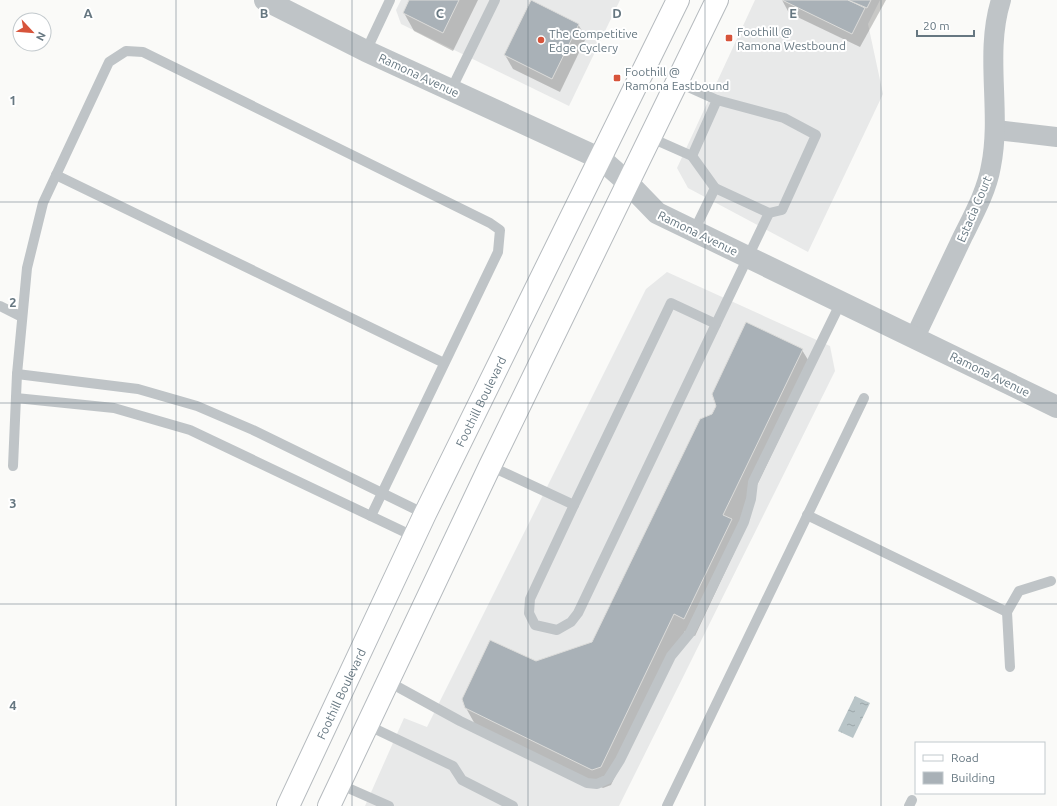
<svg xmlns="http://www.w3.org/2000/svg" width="1057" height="806" font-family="Ubuntu,sans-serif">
	<defs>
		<pattern id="water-ripples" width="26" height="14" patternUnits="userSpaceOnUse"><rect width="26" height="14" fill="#b9c5c8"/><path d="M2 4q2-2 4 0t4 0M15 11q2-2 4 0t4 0" fill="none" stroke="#9aa5a8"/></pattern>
	</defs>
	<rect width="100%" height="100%" fill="#fafaf8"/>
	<!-- built -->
	<g fill="#e8e9e9">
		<path d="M401 0H620L569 106 401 24 396 10Z"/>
		<path d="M755 0H880L868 24 883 94 808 252 688 188 677 168Z"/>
		<path d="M667 272 830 346 835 371 619 806H365L404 718 427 727 646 289Z"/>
	</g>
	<!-- water -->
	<path fill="url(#water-ripples)" d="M855 696 870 703 853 738 838 731Z"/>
	<!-- shadow -->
	<g fill="#0003">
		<path d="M410 0H478L453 51 414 31 404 13Z"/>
		<path d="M782 0H886L860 47 789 13Z"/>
		<path d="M578 24 586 38 560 92 513 69 505 55Z"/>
		<path d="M802 350 813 368 736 529 741 538 695 636 685 631 611 785 603 788 476 726 466 708 536 662 593 643 713 415Z"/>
	</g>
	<!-- building -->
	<g fill="#a9b1b7" stroke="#dcdcda">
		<path d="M409 0H459L443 33 403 13Z"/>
		<path d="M531 0 579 24 552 79 504 55Z"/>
		<path d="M782 0H848L865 8 852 34Z"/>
		<path d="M848 0H871L867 8Z"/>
		<path d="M746 322 803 349 723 515 732 519 684 619 674 614 601 767 592 770 465 708 462 699 490 640 536 661 592 642 700 419 712 414 716 406 712 394Z"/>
	</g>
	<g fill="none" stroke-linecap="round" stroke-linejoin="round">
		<!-- primary casing -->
		<g stroke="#b5babe" stroke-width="24">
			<g id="primary">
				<path id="s1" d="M288 806 425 514 678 0"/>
				<path d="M329 806 490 466 717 0"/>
			</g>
		</g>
		<!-- service -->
		<g stroke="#bfc4c7" stroke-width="10">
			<path d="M366 51 390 0"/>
			<path d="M677 82 717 100 692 156"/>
			<path d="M451 90 495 0"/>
			<path d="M717 100 784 118 816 135 782 210 769 213"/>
			<path d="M56 175 444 363"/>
			<path d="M694 231 715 188"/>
			<path d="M0 306 22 317"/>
			<path d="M17 374 138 389 197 406 253 430 425 514"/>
			<path d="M16 398 114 408 190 430 415 537"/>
			<path d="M13 466 17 374 27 268 43 203 109 62 126 51 143 52 490 223 500 230 498 252 371 516"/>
			<path d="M490 466 574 505 530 599 529 613 535 625 557 630 571 622 578 613 769 213 715 188 692 156 649 137"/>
			<path d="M574 505 671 303 716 324"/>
			<path d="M807 515 1007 612"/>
			<path d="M1010 667 1007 612 1019 591 1051 581"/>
			<path d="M387 681 460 721 587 783 597 784 608 779 620 760 671 656 690 633 744 522 751 499 753 482 841 302"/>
			<path d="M367 725 453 766 462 780 513 806"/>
			<path d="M339 784 389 806"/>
			<path d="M667 806 864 398"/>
			<path d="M909 806 912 800"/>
		</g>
		<!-- minor -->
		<g stroke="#bfc4c7" stroke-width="20">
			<path d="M996 130 1057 137"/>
			<path d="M915 337C931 303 947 270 963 236 974 214 987 190 991 166 1002 111 984 54 1001 0"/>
		</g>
		<!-- tertiary -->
		<path stroke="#bfc4c7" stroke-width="22" d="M265 0 366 51 601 159 627 182 657 213 1057 407"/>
		<!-- primary -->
		<use href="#primary" stroke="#fff" stroke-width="22"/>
	</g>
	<!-- grid -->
	<path fill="none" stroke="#667781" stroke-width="1" stroke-opacity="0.55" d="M176 0V806M352 0V806M528 0V806M705 0V806M881 0V806M0 202H1057M0 403H1057M0 604H1057"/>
	<!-- markers -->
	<g fill="#d7543b" stroke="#fff" stroke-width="1.5">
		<rect x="725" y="34" width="8" height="8" rx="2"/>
		<circle cx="541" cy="40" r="4"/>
		<rect x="613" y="74" width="8" height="8" rx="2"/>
	</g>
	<g text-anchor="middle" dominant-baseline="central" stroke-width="4" stroke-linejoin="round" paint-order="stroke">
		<!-- poi labels -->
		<g font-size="12" fill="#667781" stroke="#fff" text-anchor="start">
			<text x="737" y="31">Foothill @<tspan x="737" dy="14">Ramona Westbound</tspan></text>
			<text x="549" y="33">The Competitive<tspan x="549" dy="14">Edge Cyclery</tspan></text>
			<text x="625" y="71">Foothill @<tspan x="625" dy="14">Ramona Eastbound</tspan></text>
		</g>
		<!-- street labels -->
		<g font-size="12" fill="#667781" stroke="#fff">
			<text transform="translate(419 75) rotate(25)">Ramona Avenue</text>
			<text transform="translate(974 209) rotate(-67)">Estacia Court</text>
			<text transform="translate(698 233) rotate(26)">Ramona Avenue</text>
			<text transform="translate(990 374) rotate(26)">Ramona Avenue</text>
			<text stroke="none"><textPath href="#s1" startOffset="448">Foothill Boulevard</textPath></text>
			<text stroke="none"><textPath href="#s1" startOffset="124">Foothill Boulevard</textPath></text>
		</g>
	</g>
	<g font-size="13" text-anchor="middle" font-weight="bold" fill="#667781" stroke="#fff" stroke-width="4" stroke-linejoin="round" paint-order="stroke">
		<text x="88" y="18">A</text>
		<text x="264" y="18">B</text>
		<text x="440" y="18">C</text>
		<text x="617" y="18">D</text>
		<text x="793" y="18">E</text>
		<text x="13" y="105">1</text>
		<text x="13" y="307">2</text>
		<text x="13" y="508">3</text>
		<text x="13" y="710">4</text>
	</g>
	<!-- legend -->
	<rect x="915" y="742" width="130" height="52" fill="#ffffff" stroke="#c2c9cd"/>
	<rect x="923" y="755" width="20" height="6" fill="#ffffff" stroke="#c2c9cd"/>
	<text x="951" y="762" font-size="12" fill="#667781">Road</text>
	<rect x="923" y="772" width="20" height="12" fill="#a9b1b7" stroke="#c2c9cd"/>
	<text x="951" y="782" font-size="12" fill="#667781">Building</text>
	<!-- north arrow -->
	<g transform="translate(32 32) rotate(116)"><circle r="19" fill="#ffffff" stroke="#c2c9cd"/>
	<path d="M0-3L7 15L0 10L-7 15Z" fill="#d7543b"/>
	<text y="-6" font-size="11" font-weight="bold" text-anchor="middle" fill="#667781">N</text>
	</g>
	<!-- scale -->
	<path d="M917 30v6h57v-6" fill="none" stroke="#667781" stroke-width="2"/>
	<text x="923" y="30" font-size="12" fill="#667781" stroke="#ffffff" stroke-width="3" paint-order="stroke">20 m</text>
</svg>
